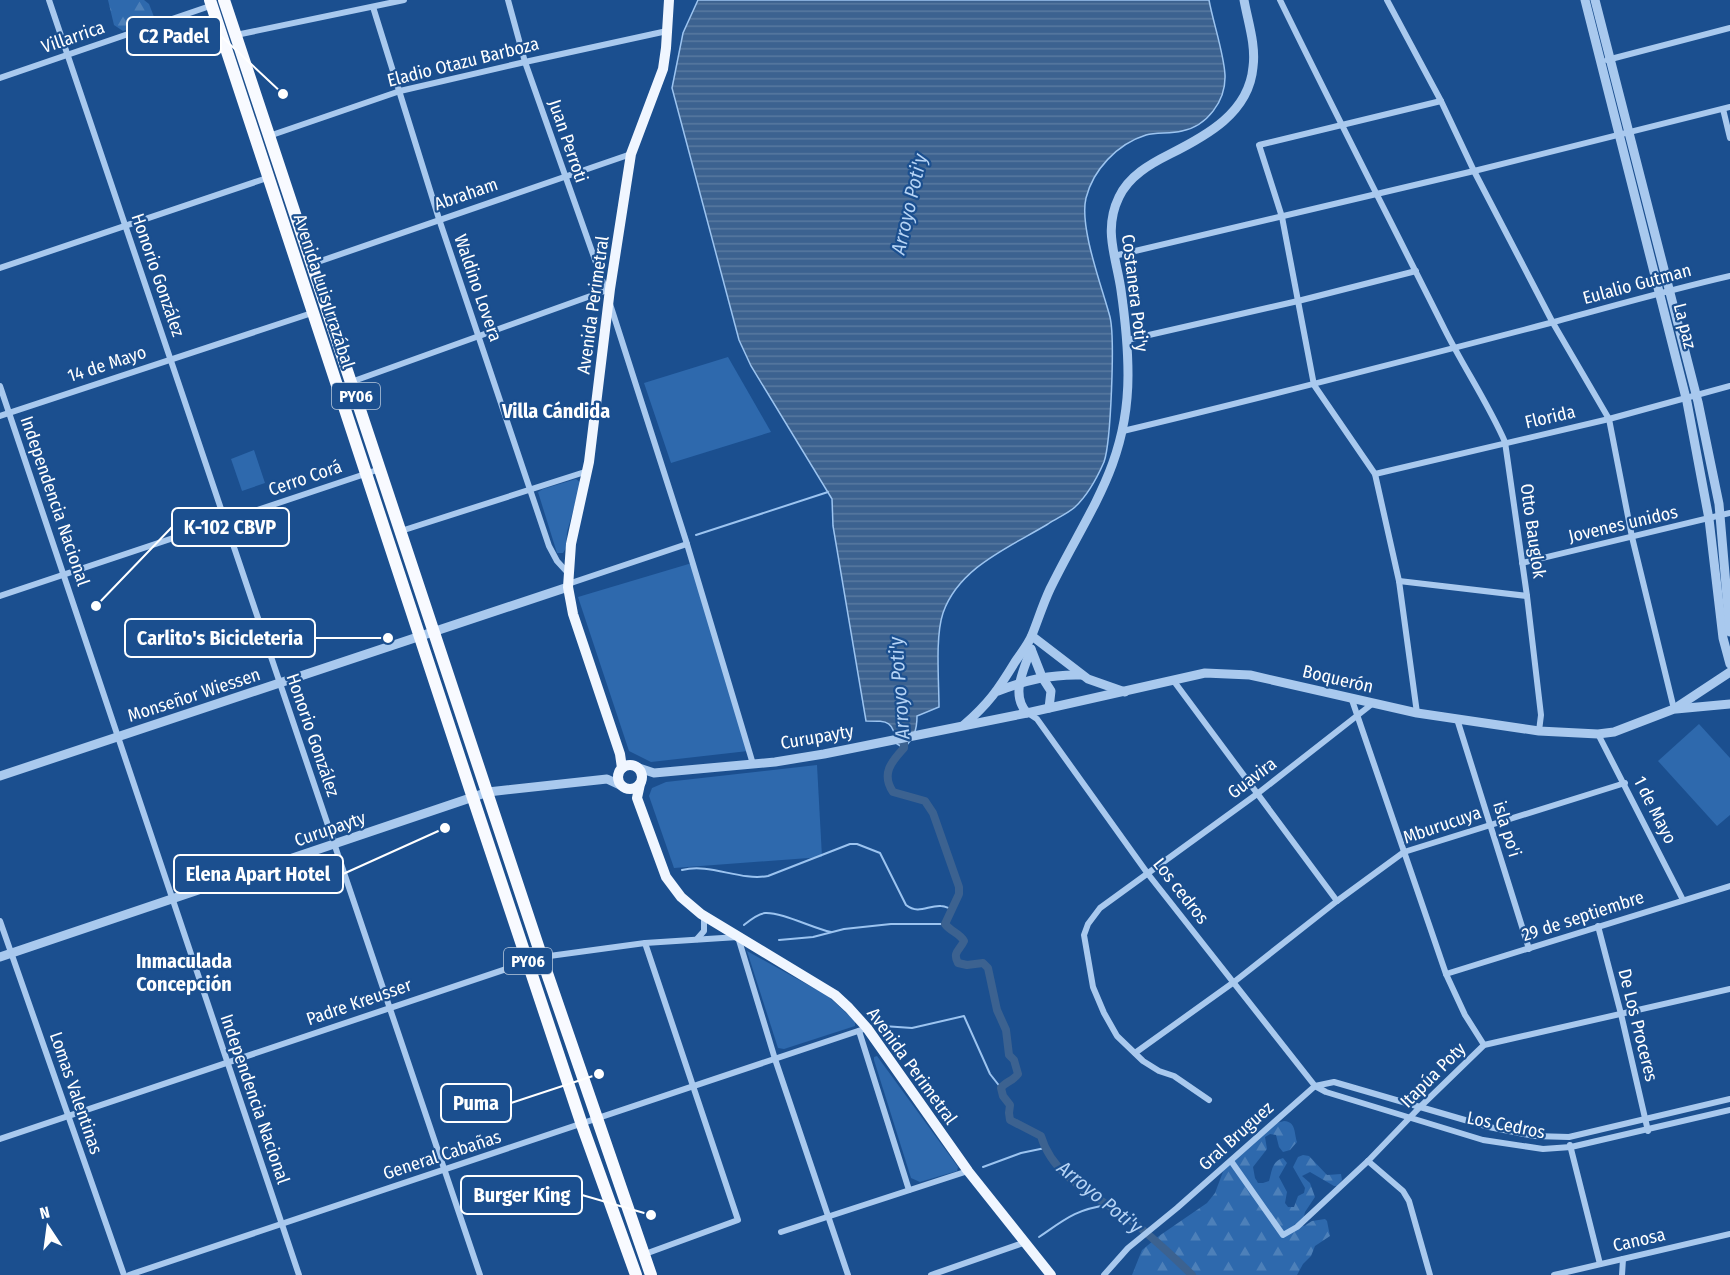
<svg xmlns="http://www.w3.org/2000/svg" width="1730" height="1275" font-family="'Fira Sans Condensed',sans-serif">
	<defs>
		<pattern id="forest-firs" width="22" height="20" patternUnits="userSpaceOnUse" patternTransform="scale(1.5)"><rect width="22" height="20" fill="#2e69ad"/><path d="M5 1l3.5 6h-7zM16 11l3.5 6h-7z" fill="#4d80b9"/></pattern>
		<pattern id="water-rules" width="6" height="5" patternUnits="userSpaceOnUse" patternTransform="scale(1.5)"><rect width="6" height="5" fill="#3c6290"/><path d="M0 2.5h6" fill="none" stroke="#597aa1"/></pattern>
	</defs>
	<rect width="100%" height="100%" fill="#1b4f8f"/>
	<!-- forest -->
	<g fill="url(#forest-firs)">
		<path d="M108 0H144L149 4 156 22 146 23 123 31 114 25Z"/>
		<path d="M1284 1121C1296 1122 1294 1132 1297 1142L1290 1150 1283 1152 1279 1147 1276 1135 1270 1134 1265 1137 1267 1149 1253 1167 1255 1178 1258 1183H1263L1269 1181C1272 1171 1272 1161 1283 1158L1287 1163 1279 1177 1287 1192 1285 1203 1288 1207H1294L1298 1196 1304 1193 1305 1188 1293 1167 1298 1157 1303 1155 1309 1156 1327 1175 1341 1174 1342 1180 1337 1186H1334L1310 1172 1302 1176 1310 1183 1315 1197 1305 1212 1302 1225 1304 1226 1312 1221 1325 1219 1327 1221 1330 1236 1315 1246 1311 1256 1303 1264 1297 1275H1132L1142 1250 1159 1236 1207 1203 1215 1193 1224 1169 1273 1124Z"/>
	</g>
	<!-- park -->
	<g fill="#2e69ad">
		<path d="M728 357 771 432 671 463 644 383Z"/>
		<path d="M254 450 265 483 242 491 231 459Z"/>
		<path d="M576 479 581 483 567 532 566 548 563 553H557L538 492 543 489Z"/>
		<path d="M692 563 748 751 651 762 629 751 578 597Z"/>
		<path d="M1699 724 1730 758V815L1717 826 1658 761Z"/>
		<path d="M817 765 822 857 674 868 649 796 652 788 666 782Z"/>
		<path d="M747 951 828 996 855 1021V1026L784 1049 778 1048Z"/>
		<path d="M877 1056 958 1167 957 1171 920 1182 911 1178 874 1060V1057Z"/>
	</g>
	<!-- water -->
	<path fill="url(#water-rules)" stroke="#9cc4f0" stroke-width="1.5" d="M698 0H1209C1213 22 1224 54 1225 75 1226 101 1207 126 1182 131 1170 134 1157 132 1146 135 1117 144 1093 170 1086 198 1079 227 1102 287 1110 317 1115 338 1111 442 1104 462 1097 478 1088 495 1075 507 1067 514 1057 518 1048 524 1010 547 959 567 943 613 935 637 939 681 939 707L917 716C917 730 914 738 904 748L897 744C892 721 890 721 866 721L833 526 832 499 751 366 739 340 672 88 683 33Z"/>
	<g fill="none" stroke-linecap="round" stroke-linejoin="round">
		<!-- stream -->
		<g stroke="#9cc4f0" stroke-width="2">
			<path d="M696 535 828 492"/>
			<path d="M682 870C711 863 739 881 768 876L850 844H857L880 853 906 905C919 915 928 905 941 906 945 906 948 908 951 909"/>
			<path d="M744 925C750 920 757 914 765 913 782 912 812 928 831 932"/>
			<path d="M779 940 813 937 844 929 891 924H945"/>
			<path d="M883 1026 912 1028 964 1016 990 1074 1001 1088"/>
			<path d="M983 1167 1021 1153 1045 1148"/>
			<path d="M1039 1237C1064 1220 1076 1209 1108 1205"/>
		</g>
		<!-- canal -->
		<path stroke="#3c6290" stroke-width="8" d="M904 739V748C891 762 881 774 893 792L925 801 933 813 959 887V894L945 924C951 932 960 933 964 941 960 950 952 952 958 963L967 965 983 963 988 968 997 1010 1006 1030 1009 1055 1014 1060 1018 1074C1013 1081 1005 1082 1001 1088L1003 1096 1010 1105 1009 1113 1010 1120 1041 1136C1054 1181 1103 1198 1137 1225 1156 1241 1175 1258 1192 1275"/>
		<!-- minor -->
		<g stroke="#a9c9ee" stroke-width="6">
			<path d="M49 0 480 1275"/>
			<path d="M508 0 525 62 606 291"/>
			<path d="M1280 0C1334 111 1390 220 1445 330 1464 368 1488 403 1505 442L1527 596 1541 715 1539 731"/>
			<path d="M1387 0 1441 101 1474 171 1553 323 1609 419 1632 537 1674 709"/>
			<path d="M373 7 439 219 549 546 557 561 568 573"/>
			<path d="M236 35 404 0"/>
			<path d="M1607 60 1730 28"/>
			<path d="M0 78 213 5"/>
			<path d="M1723 109 1730 138"/>
			<path d="M269 136 400 91 525 62 667 31"/>
			<path d="M1114 256 1474 171 1730 107"/>
			<path d="M312 264 631 154"/>
			<path d="M0 268 270 177"/>
			<path d="M1127 340 1298 301 1416 271"/>
			<path d="M351 382 610 289"/>
			<path d="M0 386 299 1275"/>
			<path d="M0 416 315 312"/>
			<path d="M1123 431C1266 397 1408 360 1550 323 1610 307 1669 290 1730 276"/>
			<path d="M1375 474 1609 419 1730 386"/>
			<path d="M401 531 588 471"/>
			<path d="M687 544 753 764"/>
			<path d="M1522 563 1730 513"/>
			<path d="M1399 581 1527 596"/>
			<path d="M568 584 687 544 610 304"/>
			<path d="M0 596 380 469"/>
			<path d="M1173 680 1337 901"/>
			<path d="M1352 700 1446 974 1465 1015 1484 1045"/>
			<path d="M1028 713 1037 719 1042 726 1148 874 1315 1086 1326 1092 1483 1140 1543 1149 1571 1147 1730 1110"/>
			<path d="M1417 713 1399 581 1375 474 1314 385 1282 217 1259 145 1441 101"/>
			<path d="M1457 719 1529 949"/>
			<path d="M1598 734 1683 900"/>
			<path d="M0 921 124 1275"/>
			<path d="M1598 926 1621 1014 1648 1131"/>
			<path d="M697 939 704 931V917"/>
			<path d="M1446 974 1730 886"/>
			<path d="M859 1031 909 1190"/>
			<path d="M1135 1053 1234 982 1337 901 1404 852 1625 783"/>
			<path d="M1209 1100 1174 1076 1159 1071 1143 1061 1117 1036 1104 1013 1093 987 1084 935 1088 924 1100 908 1257 794 1372 704"/>
			<path d="M0 1139 542 957 645 943 738 937 775 1059 848 1275"/>
			<path d="M1570 1145 1600 1264"/>
			<path d="M1231 1161 1283 1235 1297 1227 1368 1161 1419 1108 1484 1045 1730 989"/>
			<path d="M1368 1161 1403 1191 1409 1201 1430 1275"/>
			<path d="M781 1232 968 1171"/>
			<path d="M645 1254 738 1220 645 943"/>
			<path d="M129 1275 867 1028"/>
			<path d="M931 1275 1026 1242"/>
			<path d="M1104 1275 1128 1248 1177 1208 1315 1086 1334 1082 1489 1127 1534 1136 1569 1137 1730 1099"/>
			<path d="M1554 1275 1730 1234"/>
			<path d="M1622 1275 1623 1259"/>
		</g>
		<!-- tertiary -->
		<g stroke="#a9c9ee" stroke-width="9">
			<path d="M1585 0 1687 402 1709 519 1723 638 1730 664"/>
			<path d="M1595 0 1698 402 1719 504 1730 632"/>
			<path d="M1032 636 1088 679 1125 692"/>
			<path d="M1031 649 1042 677 1051 691 1049 708"/>
			<path d="M998 691C1026 680 1051 674 1082 675"/>
			<path d="M1676 709 1730 704"/>
			<path d="M1027 713C1010 694 1024 670 1031 649"/>
			<path d="M964 725C989 703 998 690 1015 662 1021 653 1028 645 1032 635 1038 620 1043 604 1050 589 1087 513 1128 465 1128 375 1128 346 1125 318 1121 290 1116 256 1103 230 1119 197 1129 176 1150 164 1170 154 1206 136 1249 113 1253 67 1256 45 1248 22 1244 0"/>
			<path d="M639 768 654 773 775 762 824 754 1027 713 1205 673 1250 675 1417 713 1539 731 1598 734 1614 732 1674 709 1730 672"/>
			<path d="M0 776 568 587"/>
			<path d="M0 957 488 792 607 779 622 786"/>
		</g>
		<!-- primary -->
		<g stroke="#f0f6ff" stroke-width="10">
			<circle cx="630" cy="777" r="12"/>
			<path d="M622 768 620 754 573 614 568 587 571 544 589 462 610 289 631 154 663 69 666 48 669 0"/>
			<path d="M640 784 637 798 666 877 681 897 701 914 835 995 849 1008 867 1028 968 1171 1051 1275"/>
		</g>
		<!-- trunk -->
		<g stroke="#f8faff" stroke-width="12">
			<path d="M210 0 473 798 582 1125 636 1275"/>
			<path d="M224 0 548 976 651 1275"/>
		</g>
	</g>
	<g text-anchor="middle" dominant-baseline="central" stroke-width="4.5" stroke-linejoin="round" paint-order="stroke">
		<!-- shield labels -->
		<g fill="#1b4f8f" stroke="#bbcadd" stroke-width="1.5">
			<rect x="332" y="383" width="48" height="26" rx="4.5"/>
			<rect x="504" y="948" width="48" height="26" rx="4.5"/>
		</g>
		<g font-size="16" font-weight="bold" fill="#fff">
			<text x="356" y="396">PY06</text>
			<text x="528" y="961">PY06</text>
		</g>
		<!-- street labels -->
		<g font-size="18" fill="#fff" stroke="#1b4f8f">
			<text transform="translate(73 37) rotate(-19)">Villarrica</text>
			<text transform="translate(463 62) rotate(-14)">Eladio Otazu Barboza</text>
			<text transform="translate(568 141) rotate(71)">Juan Perroti</text>
			<text transform="translate(466 194) rotate(-19)">Abraham</text>
			<text transform="translate(158 275) rotate(71)">Honorio González</text>
			<text transform="translate(1637 284) rotate(-15)">Eulalio Gutman</text>
			<text transform="translate(478 288) rotate(71)">Waldino Lovera</text>
			<text transform="translate(324 291) rotate(72)">Avenida Luis Irrazábal</text>
			<text transform="translate(1135 293) rotate(83)">Costanera Poti'y</text>
			<text transform="translate(593 305) rotate(-82)">Avenida Perimetral</text>
			<text transform="translate(1685 326) rotate(76)">La paz</text>
			<text transform="translate(107 364) rotate(-18)">14 de Mayo</text>
			<text transform="translate(1550 417) rotate(-13)">Florida</text>
			<text transform="translate(305 478) rotate(-19)">Cerro Corá</text>
			<text transform="translate(55 501) rotate(71)">Independencia Nacional</text>
			<text transform="translate(1623 524) rotate(-13)">Jovenes unidos</text>
			<text transform="translate(1533 531) rotate(82)">Otto Bauglok</text>
			<text transform="translate(1338 679) rotate(13)">Boquerón</text>
			<text transform="translate(194 695) rotate(-18)">Monseñor Wiessen</text>
			<text transform="translate(313 735) rotate(71)">Honorio González</text>
			<text transform="translate(817 737) rotate(-10)">Curupayty</text>
			<text transform="translate(1252 778) rotate(-37)">Guavira</text>
			<text transform="translate(1655 810) rotate(63)">1 de Mayo</text>
			<text transform="translate(1442 825) rotate(-19)">Mburucuya</text>
			<text transform="translate(330 829) rotate(-19)">Curupayty</text>
			<text transform="translate(1507 829) rotate(73)">isla po'i</text>
			<text transform="translate(1181 891) rotate(52)">Los cedros</text>
			<text transform="translate(1583 916) rotate(-18)">29 de septiembre</text>
			<text transform="translate(359 1002) rotate(-19)">Padre Kreusser</text>
			<text transform="translate(1638 1025) rotate(76)">De Los Proceres</text>
			<text transform="translate(912 1066) rotate(54)">Avenida Perimetral</text>
			<text transform="translate(1433 1075) rotate(-45)">Itapúa Poty</text>
			<text transform="translate(76 1093) rotate(71)">Lomas Valentinas</text>
			<text transform="translate(255 1099) rotate(71)">Independencia Nacional</text>
			<text transform="translate(1506 1125) rotate(11)">Los Cedros</text>
			<text transform="translate(1236 1136) rotate(-42)">Gral Bruguez</text>
			<text transform="translate(442 1155) rotate(-18)">General Cabañas</text>
			<text transform="translate(1639 1240) rotate(-13)">Canosa</text>
		</g>
		<!-- water labels -->
		<g font-size="20" font-style="italic" fill="#b5d3f5" stroke="#1b4f8f">
			<text transform="translate(909 204) rotate(-77)">Arroyo Poti'y</text>
			<text transform="translate(899 688) rotate(-94)">Arroyo Poti'y</text>
			<text transform="translate(1100 1197) rotate(39)">Arroyo Poti'y</text>
		</g>
		<!-- neighbourhood labels -->
		<g font-size="20" font-weight="bold" fill="#fff" stroke="#1b4f8f">
			<text x="556" y="411">Villa Cándida</text>
			<text x="184" y="961">Inmaculada<tspan x="184" dy="23">Concepción</tspan></text>
		</g>
	</g>
	<!-- callouts -->
	<path fill="none" stroke="#fff" stroke-width="2" d="M283 94L221 36M96 606L172 527M388 638L315 638M445 828L343 874M599 1074L511 1103M651 1215L582 1195"/>
	<g fill="#fff" stroke="#1b4f8f" stroke-width="2">
		<circle cx="283" cy="94" r="6"/>
		<circle cx="96" cy="606" r="6"/>
		<circle cx="388" cy="638" r="6"/>
		<circle cx="445" cy="828" r="6"/>
		<circle cx="599" cy="1074" r="6"/>
		<circle cx="651" cy="1215" r="6"/>
	</g>
	<g fill="#1b4f8f" stroke="#fff" stroke-width="2">
		<rect x="127" y="17" width="94" height="38" rx="6"/>
		<rect x="172" y="508" width="117" height="38" rx="6"/>
		<rect x="125" y="619" width="190" height="38" rx="6"/>
		<rect x="174" y="855" width="169" height="38" rx="6"/>
		<rect x="441" y="1084" width="70" height="38" rx="6"/>
		<rect x="461" y="1176" width="121" height="38" rx="6"/>
	</g>
	<g font-size="20" text-anchor="middle" font-weight="bold" fill="#fff">
		<text x="174" y="43">C2 Padel</text>
		<text x="230" y="534">K-102 CBVP</text>
		<text x="220" y="645">Carlito's Bicicleteria</text>
		<text x="258" y="881">Elena Apart Hotel</text>
		<text x="476" y="1110">Puma</text>
		<text x="522" y="1202">Burger King</text>
	</g>
	<!-- north arrow -->
	<g transform="translate(48 1227) rotate(347)" stroke="#1b4f8f" stroke-width="4.5" paint-order="stroke">
	<path d="M0-4.5L10 22L0 15L-10 22Z" fill="#ffffff"/>
	<text y="-9" font-size="16" font-weight="bold" text-anchor="middle" fill="#ffffff">N</text>
	</g>
</svg>
